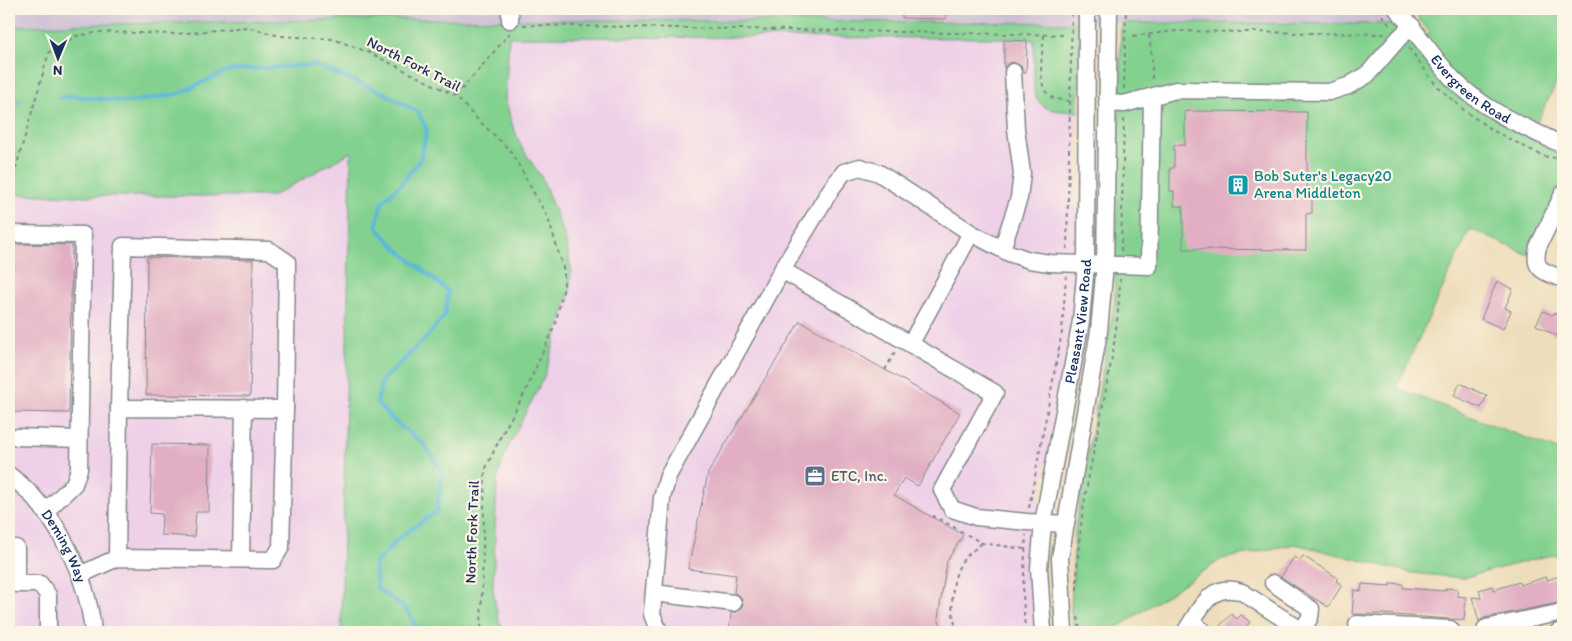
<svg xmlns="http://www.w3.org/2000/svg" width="1572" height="641" font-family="Itim,sans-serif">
	<rect width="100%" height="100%" fill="#fcf5e5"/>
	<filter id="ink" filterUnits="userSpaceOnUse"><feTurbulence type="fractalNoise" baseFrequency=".02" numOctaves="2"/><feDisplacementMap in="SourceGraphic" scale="10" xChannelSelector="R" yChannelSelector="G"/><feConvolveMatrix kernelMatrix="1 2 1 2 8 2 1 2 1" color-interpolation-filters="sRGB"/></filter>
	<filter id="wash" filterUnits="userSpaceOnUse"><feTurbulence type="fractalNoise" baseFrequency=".0096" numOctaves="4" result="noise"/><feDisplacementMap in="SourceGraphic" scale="20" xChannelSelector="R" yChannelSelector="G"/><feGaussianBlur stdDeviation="1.12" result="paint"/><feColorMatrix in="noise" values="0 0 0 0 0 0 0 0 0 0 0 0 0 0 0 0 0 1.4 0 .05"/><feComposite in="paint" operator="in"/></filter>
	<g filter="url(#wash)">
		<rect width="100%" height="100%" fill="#eeddba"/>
		<!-- built -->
		<g fill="#eed0e8">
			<path d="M509 37 1001 38 1034 40V92L1050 109 1078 112 1075 294 1065 368 1037 511 1032 559 1034 632H505L498 618 493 589 497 480 506 451 544 377 542 178 522 148 512 124 505 98Z"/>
			<path d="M351 152 341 632H9V194L77 196H273Z"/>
		</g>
		<!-- industrial -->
		<path fill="#ccbed4" d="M9 9H1409L1410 24 383 19 25 27 9 26Z"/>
		<!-- green -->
		<g fill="#83d18f" stroke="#4f8076">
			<path d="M1411 9H1563V70L1529 138 1563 155V188L1529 255 1470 229 1396 388 1563 452V554L1547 556 1462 578 1412 573 1295 544 1222 559 1110 632H1074L1071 612 1075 528 1115 300 1121 23 1398 24 1414 44 1430 33Z"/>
			<path d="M383 19 1080 23 1078 112C1058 110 1042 114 1034 92V40L1001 38 509 37 505 98 512 124 522 148 542 178 565 238 571 269 570 291 544 377 506 451 497 480 493 589 498 618 505 632H341L351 152 273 196H77L9 194V26Z"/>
		</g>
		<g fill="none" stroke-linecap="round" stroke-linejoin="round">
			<!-- stream -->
			<g stroke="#5cb7d9" stroke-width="4">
				<path d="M58 98 74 96 129 102 178 94 229 70 314 65 384 93 418 112 427 130 420 160 401 184 382 202 376 227 396 248 448 291 445 315 428 336 382 381 377 403 393 420 424 444 442 472 437 511 398 539 375 564 377 588 407 610 419 632"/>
				<path d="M9 103 20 101"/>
			</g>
		</g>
		<g id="blocks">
			<!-- building -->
			<g fill="#e1aec3">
				<path d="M902 9H946V19L902 18Z"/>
				<path d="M1004 40 1027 41 1026 73H1023L1021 66 1013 62 1008 63 1004 68Z"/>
				<path d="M1185 111 1307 112V193H1312V213L1306 214V250L1183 249V206H1174V191H1170V168H1174V145H1185Z"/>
				<path d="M9 244 72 245 69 413 9 412Z"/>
				<path d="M147 257 253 260 250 396 146 395Z"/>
				<path d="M1497 281 1513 289 1505 308 1511 311 1503 329 1481 319Z"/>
				<path d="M1543 311 1552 315 1554 313 1563 318V339L1536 325Z"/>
				<path d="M800 321 960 413 918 486 904 478 894 495 963 535 947 561 938 618 943 632H729L731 613 737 612 743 605 742 599 739 595 734 593 736 575 688 569 708 473Z"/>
				<path d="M1460 383 1487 396 1481 408 1454 396Z"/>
				<path d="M152 444 210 445 209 512H196L194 537 161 535 162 514 150 513Z"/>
				<path d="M1303 556 1338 578 1336 581 1342 585 1328 607 1281 577 1294 557 1300 560Z"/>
				<path d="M1563 575V602L1484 618 1479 621 1472 597 1481 598 1479 590 1492 586 1493 590 1519 582 1520 585 1546 577 1547 580Z"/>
				<path d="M1390 583 1403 584V588L1445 591 1446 588 1458 589 1457 596 1466 597 1464 620 1382 614H1352L1354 590 1361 591 1362 584 1390 586Z"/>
				<path d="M1231 614 1237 619 1241 615 1250 622 1247 626 1254 632H1214Z"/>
			</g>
		</g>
	</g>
	<g filter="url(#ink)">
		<use href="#blocks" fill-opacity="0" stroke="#84868c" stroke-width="1"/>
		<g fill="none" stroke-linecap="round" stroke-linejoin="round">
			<!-- minor casing -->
			<g stroke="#84868c" stroke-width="19">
				<g id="minor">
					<path id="s1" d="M1397 9C1416 31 1432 56 1452 78 1483 110 1524 127 1563 145"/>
					<path d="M510 20V9"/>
					<path d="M1107 103 1124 104 1176 90 1329 92 1348 86 1367 75 1399 38 1412 26"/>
					<path d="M1563 194 1538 247C1532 271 1544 271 1563 279"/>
					<path d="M9 234 83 235 79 469 74 484 45 512"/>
					<path d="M1002 249 1019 198 1022 173 1016 129 1013 72"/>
					<path d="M782 270 831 189 844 172 860 167 879 173 971 233 1009 253 1029 260 1050 263 1149 266 1152 97"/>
					<path d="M911 343 971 233"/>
					<path d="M119 408 123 246 269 250 287 262 285 409"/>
					<path d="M17 437 79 439"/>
					<path id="s2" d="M9 475C55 508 88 577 93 632"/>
					<path d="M9 548H16V584H40L48 595V632"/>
					<path d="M241 559 244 408"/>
					<path d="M80 575 117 558 273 560 281 547 285 409 119 408 117 558"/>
					<path d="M1273 583 1311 609 1310 617 1302 631"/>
					<path d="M654 593 733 603"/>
					<path d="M1192 622 1204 632"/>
					<path d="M1357 624 1450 629 1452 632"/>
					<path d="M1486 628 1563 612"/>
					<path d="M659 632 652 614 662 498 668 476 782 270 995 393 942 490 952 509 976 517 1027 522 1066 524"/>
					<path id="s3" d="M1043 632 1039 568 1043 523 1081 321 1086 264 1087 9"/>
					<path d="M1064 632 1060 558 1099 331 1105 264 1109 9"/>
					<path d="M1185 632C1200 610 1210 581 1242 592L1304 632"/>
					<path d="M1558 632 1563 631"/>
				</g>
			</g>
			<!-- path -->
			<g stroke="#84868c" stroke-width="2" stroke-dasharray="4 4" stroke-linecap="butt">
				<path d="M1377 9 1391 27"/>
				<path d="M523 25 1063 35"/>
				<path d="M1044 35C1043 51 1035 87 1051 97 1057 100 1064 100 1070 101"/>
				<path d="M1149 35 1152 58V82"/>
				<path d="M1133 36 1176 31 1385 34"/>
				<path d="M1409 48 1436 85 1465 111 1492 130 1543 156 1556 158"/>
				<path d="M1124 89 1126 9"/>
				<path d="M456 96 510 33"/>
				<path d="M9 192 49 52 76 36 100 32 176 34 247 27 280 36 333 39 368 52 456 96 473 115 510 150 548 218 564 271V287L555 325 524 394 501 436 485 470 481 632"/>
				<path d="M1067 249 1072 9"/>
				<path d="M1121 251 1124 119"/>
				<path d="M885 370 896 350"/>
				<path d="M1029 508 1062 332 1066 276"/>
				<path d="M933 518 934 516 982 543 1025 549"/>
				<path d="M1077 590C1076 485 1117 384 1120 279"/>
				<path d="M1078 617 1080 632"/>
				<path d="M958 632C949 613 950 576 964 559 969 553 976 548 982 543"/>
				<path d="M1025 632 1023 593 1026 535"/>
			</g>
			<!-- minor -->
			<use href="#minor" stroke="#fff" stroke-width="16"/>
		</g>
	</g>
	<!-- icons -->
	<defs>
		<g id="building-square" transform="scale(1.125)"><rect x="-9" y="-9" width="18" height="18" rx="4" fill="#0f9aa8" stroke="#fcf5e5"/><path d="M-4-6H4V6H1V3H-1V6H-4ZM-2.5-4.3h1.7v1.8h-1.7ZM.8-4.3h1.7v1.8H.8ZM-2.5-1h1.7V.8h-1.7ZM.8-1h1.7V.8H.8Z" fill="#fff"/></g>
		<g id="office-square" transform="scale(1.125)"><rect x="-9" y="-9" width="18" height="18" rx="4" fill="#5c6f8a" stroke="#fcf5e5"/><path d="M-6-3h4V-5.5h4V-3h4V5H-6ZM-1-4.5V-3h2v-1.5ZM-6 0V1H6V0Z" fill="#fff"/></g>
	</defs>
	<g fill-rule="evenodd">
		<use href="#building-square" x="1238" y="185"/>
		<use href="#office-square" x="815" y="476"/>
	</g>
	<g text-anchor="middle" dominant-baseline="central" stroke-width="4.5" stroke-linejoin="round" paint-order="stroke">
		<!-- street labels -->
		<g font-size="15" fill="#1b2f5e" stroke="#fcf5e5">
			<text transform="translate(414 64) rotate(27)">North Fork Trail</text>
			<text stroke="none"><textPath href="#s1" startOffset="110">Evergreen Road</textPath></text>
			<text stroke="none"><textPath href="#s3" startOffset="314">Pleasant View Road</textPath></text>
			<text transform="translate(472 532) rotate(-88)">North Fork Trail</text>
			<text stroke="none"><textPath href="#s2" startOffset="91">Deming Way</textPath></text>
		</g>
		<!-- culture labels -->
		<g font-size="15" fill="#0d838f" stroke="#fcf5e5" text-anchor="start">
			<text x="1254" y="176">Bob Suter's Legacy20<tspan x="1254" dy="17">Arena Middleton</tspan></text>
		</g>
		<!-- service labels -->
		<g font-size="15" fill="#4e5e75" stroke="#fcf5e5" text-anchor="start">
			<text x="831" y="476">ETC, Inc.</text>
		</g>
	</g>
	<!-- margin -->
	<rect width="1572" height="641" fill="none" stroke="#fcf5e5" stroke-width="30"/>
	<!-- north arrow -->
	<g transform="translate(58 58) rotate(181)" stroke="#fcf5e5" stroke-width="4" paint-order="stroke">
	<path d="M0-4L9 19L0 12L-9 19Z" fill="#1b2f5e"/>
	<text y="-8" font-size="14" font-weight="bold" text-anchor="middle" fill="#1b2f5e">N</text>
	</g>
</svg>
